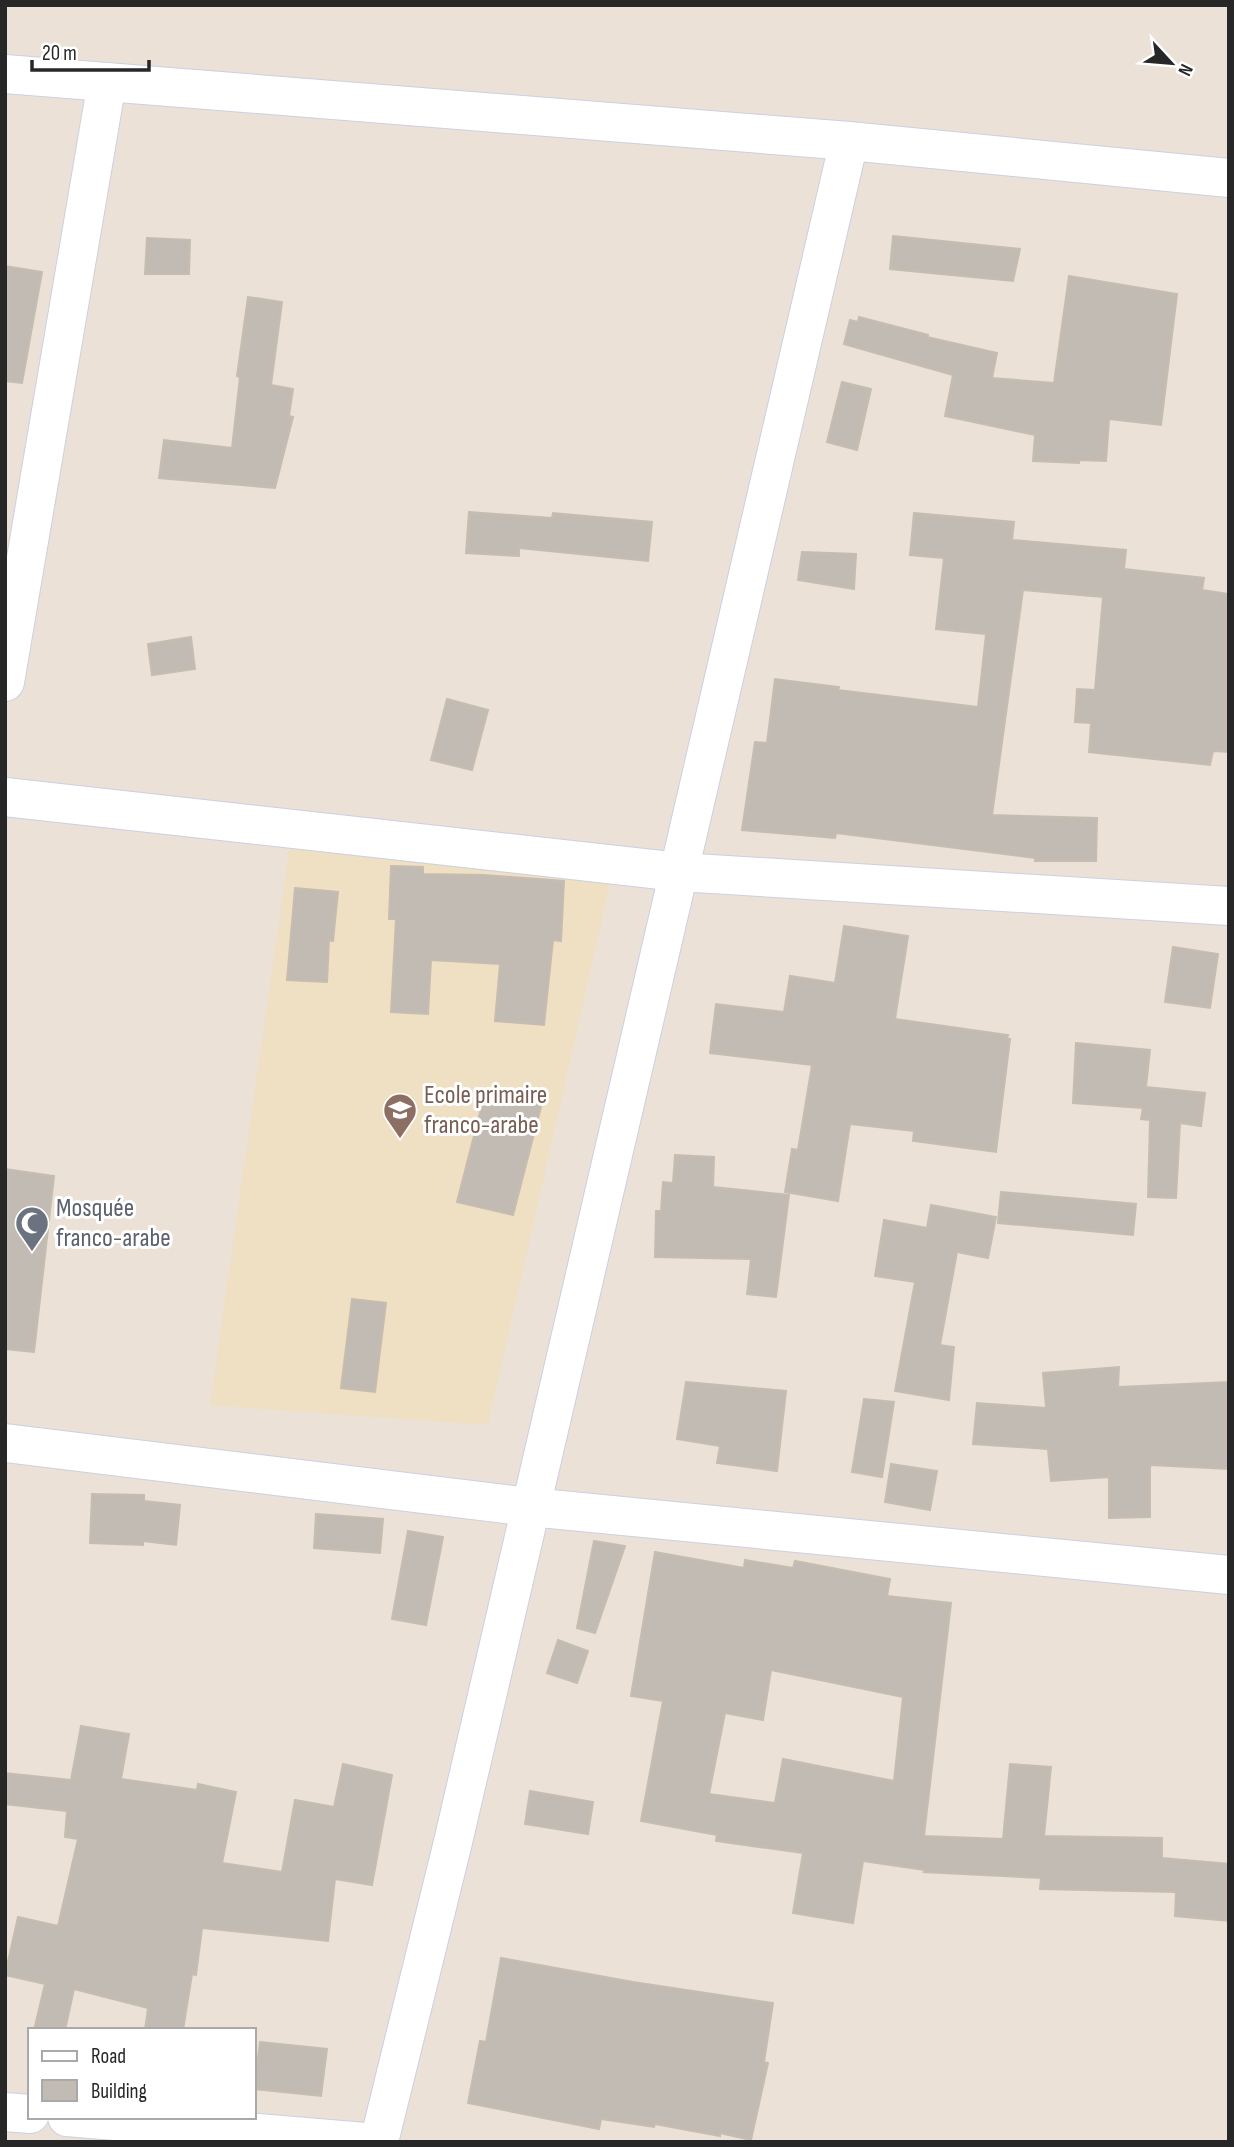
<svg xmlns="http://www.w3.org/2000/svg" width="1234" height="2147" font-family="'Sofia Sans Condensed',sans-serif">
	<rect width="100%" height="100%" fill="#ebe1d6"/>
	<!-- education -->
	<path fill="#efdfc3" d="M291 837 612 875 488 1425 210 1405Z"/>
	<!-- building -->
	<g fill="#c2bbb3" stroke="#c6bdb0" stroke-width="2" fill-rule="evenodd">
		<path d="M893 236 1020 249 1013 281 890 269Z"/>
		<path d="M147 238 190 240 189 274H145Z"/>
		<path d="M5 266 42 272 22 383 5 381Z"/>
		<path d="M1069 276 1177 294 1161 425 1109 419 1106 461 1079 460V463L1033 461 1035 435 945 416 953 375 844 344 850 320 858 322 859 317 928 335 927 337 997 353 992 378 1054 383Z"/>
		<path d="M248 297 282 302 271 385 293 389 289 416 293 417 275 488 159 478 164 440 232 448 240 377 237 376Z"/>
		<path d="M842 382 871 389 857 450 827 442Z"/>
		<path d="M469 512 552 518 553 513 652 522 648 561 519 548V556L466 553Z"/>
		<path d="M914 513 1014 522 1012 540 1126 550 1124 569 1204 578 1202 590 1229 594V752L1213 751 1210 765 1089 752 1091 723 1075 722 1077 689 1095 690 1103 597 1023 590 992 815 1097 818 1096 861H1035V858L836 833 835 838 742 830 755 742 767 743 775 679 839 687 838 690 978 707 986 634 936 629 944 558 910 555Z"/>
		<path d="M802 552 856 554 854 589 798 580Z"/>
		<path d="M191 637 195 669 152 675 148 644Z"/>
		<path d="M447 699 488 710 472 770 431 760Z"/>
		<path d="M391 866 423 867V874L484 875 564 881 561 941 553 940 544 1025 495 1021 500 964 431 960 428 1014 391 1012 396 919H389Z"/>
		<path d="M295 888 338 892 333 941 329 940 327 982 287 980Z"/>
		<path d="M844 926 908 936 895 1019 1008 1035 1007 1039H1010L996 1152 913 1141 914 1131 850 1124 838 1201 785 1192 792 1149 798 1150 812 1065 710 1053 716 1004 784 1012 790 976 835 983Z"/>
		<path d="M1173 947 1218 954 1210 1008 1165 1002Z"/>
		<path d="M1076 1043 1150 1050 1146 1087 1205 1093 1201 1126 1180 1123 1176 1198 1148 1197 1150 1120 1141 1119 1143 1108 1073 1103Z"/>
		<path d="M486 1089 542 1103 513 1215 457 1202Z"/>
		<path d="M675 1155 714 1157 713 1187 789 1195 776 1297 747 1294 751 1259 655 1257 656 1211H661L663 1182 673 1183Z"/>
		<path d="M5 1169 54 1176 34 1352 5 1349Z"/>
		<path d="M1001 1192 1136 1204 1133 1235 998 1223Z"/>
		<path d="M931 1205 996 1217 988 1258 957 1252 940 1345 954 1347 949 1400 895 1391 915 1282 875 1276 884 1220 927 1228Z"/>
		<path d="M352 1299 386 1303 375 1392 341 1388Z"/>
		<path d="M1119 1367 1118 1387 1229 1382V1469L1150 1465V1517L1109 1518V1477L1051 1481 1048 1449 973 1444 977 1403 1046 1408 1043 1373Z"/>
		<path d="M686 1382 786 1391 777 1471 717 1463 720 1446 677 1439Z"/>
		<path d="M864 1399 894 1402 882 1477 852 1472Z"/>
		<path d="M891 1464 937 1471 930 1510 885 1502Z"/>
		<path d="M92 1494 144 1495V1501L180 1505 176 1545 143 1541V1545L90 1543Z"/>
		<path d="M316 1514 383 1519 380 1553 314 1548Z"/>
		<path d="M408 1531 443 1537 426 1625 392 1619Z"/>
		<path d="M594 1541 625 1546 595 1633 577 1628Z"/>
		<path d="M655 1552 744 1568 745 1560 793 1568 795 1561 890 1579 887 1596 951 1603 924 1836 1003 1839 1010 1764 1051 1767 1044 1836 1162 1838V1858L1229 1864V1921L1175 1916 1176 1892 1040 1889 1041 1878 924 1872 925 1870 863 1861 853 1923 793 1913 803 1853 716 1841 717 1835 641 1821 663 1701 631 1696ZM771 1670 903 1697 894 1781 783 1759 775 1803 709 1794 725 1713 763 1720Z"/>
		<path d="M558 1640 588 1651 577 1683 547 1673Z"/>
		<path d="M81 1726 129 1734 121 1779 197 1790 198 1784 236 1792 222 1863 282 1872 295 1800 334 1807 343 1764 392 1775 372 1885 335 1879 328 1941 202 1928 196 1975 192 1974 183 2030H145L148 2008 74 1989 65 2030H34L45 1984 5 1975 18 1917 58 1926 78 1839 65 1837 67 1811 5 1804V1773L71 1780Z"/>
		<path d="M530 1791 593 1802 588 1834 525 1824Z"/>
		<path d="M501 1958 633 1982 773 2003 764 2062 768 2063 751 2140 720 2133V2136L655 2124 654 2127 601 2119 599 2129 468 2103 480 2041 486 2042Z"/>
		<path d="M260 2042 327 2049 321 2096 254 2089Z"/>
	</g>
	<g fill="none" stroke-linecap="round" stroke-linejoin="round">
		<!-- minor casing -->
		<g stroke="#cbd0e2" stroke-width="40">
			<g id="minor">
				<path d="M5 74 849 141 1229 178"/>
				<path d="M5 682 107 82"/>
				<path d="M5 797 679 872 1229 906"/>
				<path d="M5 1443 530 1507 1229 1575"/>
				<path d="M5 2112 30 2114"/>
				<path d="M67 2117 365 2142"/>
				<path d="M379 2142 453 1842 849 141"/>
			</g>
		</g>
		<!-- minor -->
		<use href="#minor" stroke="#fff" stroke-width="38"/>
	</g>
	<!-- icons -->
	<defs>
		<g id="school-pin" transform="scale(1.75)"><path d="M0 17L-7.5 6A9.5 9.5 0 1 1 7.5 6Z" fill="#8d6e63" stroke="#fff"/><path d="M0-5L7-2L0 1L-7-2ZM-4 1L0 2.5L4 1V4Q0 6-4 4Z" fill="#fff"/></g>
		<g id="mosque-pin" transform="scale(1.75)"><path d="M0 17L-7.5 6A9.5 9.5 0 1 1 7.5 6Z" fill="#6b7280" stroke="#fff"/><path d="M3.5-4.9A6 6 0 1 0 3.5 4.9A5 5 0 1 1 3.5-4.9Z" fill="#fff"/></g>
	</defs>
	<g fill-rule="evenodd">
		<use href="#school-pin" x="400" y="1110"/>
		<use href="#mosque-pin" x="32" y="1223"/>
	</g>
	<g text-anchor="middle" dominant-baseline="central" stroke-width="6" stroke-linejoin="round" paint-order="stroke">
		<!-- education labels -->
		<g font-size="26" fill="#785e54" stroke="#fff" text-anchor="start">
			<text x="424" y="1095">Ecole primaire<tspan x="424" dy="30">franco-arabe</tspan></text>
		</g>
		<!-- worship labels -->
		<g font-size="26" fill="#5b616d" stroke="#fff" text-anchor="start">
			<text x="56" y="1208">Mosquée<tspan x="56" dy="30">franco-arabe</tspan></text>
		</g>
	</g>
	<!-- border -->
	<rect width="1234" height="2147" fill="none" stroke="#272727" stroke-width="14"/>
	<!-- legend -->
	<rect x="28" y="2028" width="228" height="91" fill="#ffffff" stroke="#a9a9a9" stroke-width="2"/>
	<rect x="42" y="2051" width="35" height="10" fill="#ffffff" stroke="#a9a9a9" stroke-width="2"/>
	<text x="91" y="2063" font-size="21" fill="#272727">Road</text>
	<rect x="42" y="2080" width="35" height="21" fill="#c2bbb3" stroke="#a9a9a9" stroke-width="2"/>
	<text x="91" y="2098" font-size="21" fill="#272727">Building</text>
	<!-- north arrow -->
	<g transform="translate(1171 63) rotate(116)" stroke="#ffffff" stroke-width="5" paint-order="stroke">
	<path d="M0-5L12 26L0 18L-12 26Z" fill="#272727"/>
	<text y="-10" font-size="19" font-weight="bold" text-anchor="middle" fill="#272727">N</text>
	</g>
	<!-- scale -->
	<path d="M32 60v10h117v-10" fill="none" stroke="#272727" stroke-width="3.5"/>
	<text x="42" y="60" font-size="21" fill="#272727" stroke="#ffffff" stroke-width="5" paint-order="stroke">20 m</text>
</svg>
